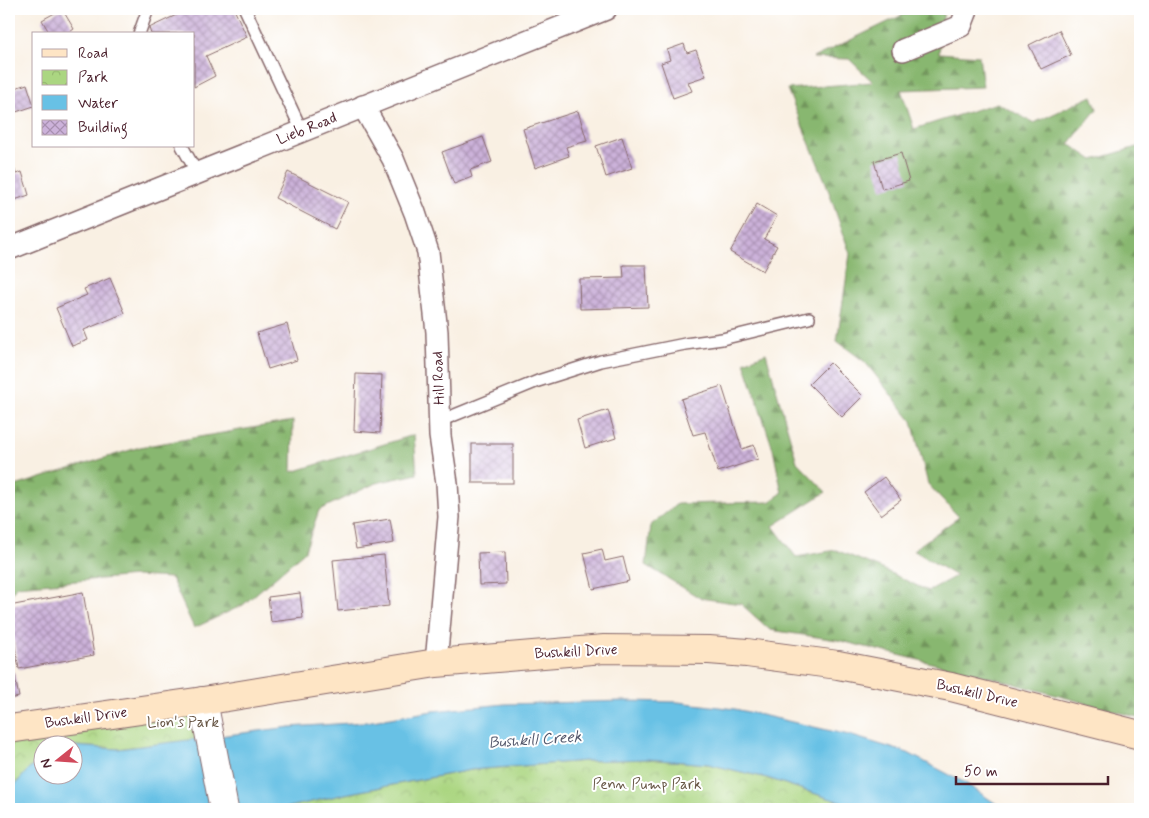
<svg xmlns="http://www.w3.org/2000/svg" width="1149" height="818" font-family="Mynerve,sans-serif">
	<defs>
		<pattern id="forest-firs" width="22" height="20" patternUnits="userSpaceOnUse" patternTransform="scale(1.25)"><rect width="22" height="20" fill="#88b76f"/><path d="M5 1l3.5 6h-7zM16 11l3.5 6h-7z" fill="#71945b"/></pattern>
		<pattern id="park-crowns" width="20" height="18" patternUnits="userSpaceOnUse" patternTransform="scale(1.25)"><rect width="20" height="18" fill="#abd681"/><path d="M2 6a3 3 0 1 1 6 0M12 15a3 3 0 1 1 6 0" fill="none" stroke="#95b770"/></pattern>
		<pattern id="building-cross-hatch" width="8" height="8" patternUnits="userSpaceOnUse" patternTransform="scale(1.25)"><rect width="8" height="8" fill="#ccb2da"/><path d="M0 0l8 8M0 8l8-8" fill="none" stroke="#a890b1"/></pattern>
	</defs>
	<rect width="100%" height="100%" fill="#fff"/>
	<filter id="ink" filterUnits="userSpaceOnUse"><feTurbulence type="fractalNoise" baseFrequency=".02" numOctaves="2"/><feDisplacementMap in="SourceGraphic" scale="10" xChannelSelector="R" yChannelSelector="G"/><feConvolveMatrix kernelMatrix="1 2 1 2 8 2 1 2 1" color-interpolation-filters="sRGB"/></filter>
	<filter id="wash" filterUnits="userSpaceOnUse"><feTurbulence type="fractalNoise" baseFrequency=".0096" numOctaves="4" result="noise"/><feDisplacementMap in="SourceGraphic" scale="20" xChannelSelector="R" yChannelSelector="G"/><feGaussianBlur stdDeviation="1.12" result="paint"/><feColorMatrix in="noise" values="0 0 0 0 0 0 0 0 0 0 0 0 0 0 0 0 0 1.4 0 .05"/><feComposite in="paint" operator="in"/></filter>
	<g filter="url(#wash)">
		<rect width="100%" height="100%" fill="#f9f0e3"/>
		<!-- forest -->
		<g fill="url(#forest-firs)" stroke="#696b4d">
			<path d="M915 9H944L939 53 979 56 983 87 901 90 914 129 997 103 1034 123 1092 96 1097 109 1069 144 1093 160 1140 146V718L997 679 837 640 770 630 741 604 700 598 646 565 651 525 677 504 769 502 782 493 773 449 744 362 766 353 797 462 826 492 773 526 796 557 836 550 880 568 928 591 956 576 913 550 959 517 928 484 912 421 865 362 837 341 850 254 826 183 787 89 873 82 849 59 813 58Z"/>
			<path d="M293 421 292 472 414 435 417 474 376 483 319 510 305 551 243 605 194 628 171 578 136 576 16 586 9 599V488L140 447Z"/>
		</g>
		<!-- park -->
		<g fill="url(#park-crowns)" stroke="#7a7a56">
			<path d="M203 701 210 738 118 749 74 746H42V757L26 772 9 792V729Z"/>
			<path d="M647 759 708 764 767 778 862 809H281L345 794 471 770 586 761Z"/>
		</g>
		<!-- water -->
		<path fill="#68c1e5" stroke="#597088" d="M626 701 678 702 735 709 849 735 908 753 965 783 1004 809H862L767 778 708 764 647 759 586 761 471 770 345 794 281 809H9V792L26 772 42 757V776H72L73 746 118 749 290 727 366 722 433 711 505 704Z"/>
		<g id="blocks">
			<!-- building -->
			<g fill="url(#building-cross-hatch)">
				<path d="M62 9 74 29 67 34H50L42 20Z"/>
				<path d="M189 9H234L247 37 206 56 215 76 194 87V34H151L149 28Z"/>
				<path d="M1059 30 1071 55 1041 69 1029 45Z"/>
				<path d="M684 44 687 53 696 50 706 76 688 82 692 91 673 98 661 63 670 60 667 50Z"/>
				<path d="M27 84 34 106 10 114 9 90Z"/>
				<path d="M578 111 587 141 566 147 569 156 535 168 523 129Z"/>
				<path d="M483 137 492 162 470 170 472 177 454 184 442 152Z"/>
				<path d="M622 137 632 168 606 177 596 146Z"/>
				<path d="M901 153 909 181 882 189 874 161Z"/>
				<path d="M12 161 16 174 22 172 29 195 9 202V162Z"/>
				<path d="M288 172 348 202 335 229 275 198Z"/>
				<path d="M757 204 777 216 764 239 777 246 763 271 730 252Z"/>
				<path d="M623 265H646L648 307 580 309 579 279 624 278Z"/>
				<path d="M110 278 125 313 84 330 88 340 72 346 56 308 87 295 84 289Z"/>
				<path d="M287 324 297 360 268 369 257 333Z"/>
				<path d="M830 363 863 396 842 417 809 384Z"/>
				<path d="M356 374 382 375 380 433 354 431Z"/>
				<path d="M722 386 742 449 754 445 758 459 718 472 705 432 693 435 681 399Z"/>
				<path d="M608 410 616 438 585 448 577 420Z"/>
				<rect x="472" y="444" width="41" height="39"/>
				<path d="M884 477 901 500 881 515 864 492Z"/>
				<path d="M390 519 394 543 356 549 352 525Z"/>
				<path d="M602 549 605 561 623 557 629 581 593 589 584 553Z"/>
				<path d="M505 552 506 584 479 585 478 553Z"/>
				<path d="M384 555 389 606 338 611 333 560Z"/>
				<path d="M83 592 94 655 19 669 9 615V606Z"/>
				<path d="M300 593 303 618 271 622 268 597Z"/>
				<path d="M14 672 19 697 9 699V673Z"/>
			</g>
		</g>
	</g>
	<g filter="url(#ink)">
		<use href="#blocks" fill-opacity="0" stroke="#87686b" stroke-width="1"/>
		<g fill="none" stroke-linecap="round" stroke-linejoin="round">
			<!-- service casing -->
			<g stroke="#87686b" stroke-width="14">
				<g id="service">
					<path d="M245 9 302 131"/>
					<path d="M139 34 148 9"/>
					<path d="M182 146 197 173"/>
					<path d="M440 421 538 381 601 361 685 344 722 339 809 318"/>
				</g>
			</g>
			<!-- minor casing -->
			<g stroke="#87686b" stroke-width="24">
				<g id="minor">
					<path d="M903 50 961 26 966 13 965 9"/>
					<path d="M363 106 393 159 415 213 428 252 437 332 440 436 447 483 449 517 436 663"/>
					<path d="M9 249 606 9"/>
				</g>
			</g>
			<!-- tertiary casing -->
			<g stroke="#87686b" stroke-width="30">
				<path id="tertiary" d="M203 701 224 809"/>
			</g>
			<!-- secondary casing -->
			<g stroke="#87686b" stroke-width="30">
				<path id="secondary" d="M9 729 203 701 436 663 604 649 709 650 747 653 838 665 951 687 1140 735"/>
			</g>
			<!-- service -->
			<use href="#service" stroke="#fff" stroke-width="11"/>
			<!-- minor -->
			<use href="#minor" stroke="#fff" stroke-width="21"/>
			<!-- tertiary -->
			<use href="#tertiary" stroke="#fff" stroke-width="28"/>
			<!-- secondary -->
			<use href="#secondary" stroke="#fee5c5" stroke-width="28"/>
		</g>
	</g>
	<g text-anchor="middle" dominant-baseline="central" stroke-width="4" stroke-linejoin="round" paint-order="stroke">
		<!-- street labels -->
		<g font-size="15" fill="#4a1f2b" stroke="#fff">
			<text transform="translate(307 129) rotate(-22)">Lieb Road</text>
			<text transform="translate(439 378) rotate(-92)">Hill Road</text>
			<text transform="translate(576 652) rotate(-3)">Bushkill Drive</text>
			<text transform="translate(977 694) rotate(13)">Bushkill Drive</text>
			<text transform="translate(86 718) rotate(-8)">Bushkill Drive</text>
		</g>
		<!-- park labels -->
		<g font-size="15" fill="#675645" stroke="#fff">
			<text x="183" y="723">Lion's Park</text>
			<text x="647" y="785">Penn Pump Park</text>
		</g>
		<!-- water labels -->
		<g font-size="16" font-style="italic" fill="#54586c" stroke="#fff">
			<text transform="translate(535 740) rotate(-4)">Bushkill Creek</text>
		</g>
	</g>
	<!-- margin -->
	<rect width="1149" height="818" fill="none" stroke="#fff" stroke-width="30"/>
	<!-- legend -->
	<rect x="32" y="32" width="162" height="115" fill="#ffffff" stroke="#b7a5aa"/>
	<rect x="42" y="49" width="25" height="8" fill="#fee5c5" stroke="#b7a5aa"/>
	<text x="78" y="58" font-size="15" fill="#4a1f2b">Road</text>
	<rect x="42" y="70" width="25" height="15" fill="url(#park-crowns)" stroke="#b7a5aa"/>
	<text x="78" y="82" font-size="15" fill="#4a1f2b">Park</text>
	<rect x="42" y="95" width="25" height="15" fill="#68c1e5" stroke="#b7a5aa"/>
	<text x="78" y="108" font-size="15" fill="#4a1f2b">Water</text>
	<rect x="42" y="120" width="25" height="15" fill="url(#building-cross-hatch)" stroke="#b7a5aa"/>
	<text x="78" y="132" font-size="15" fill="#4a1f2b">Building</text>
	<!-- north arrow -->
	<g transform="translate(58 760) rotate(253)"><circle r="24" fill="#ffffff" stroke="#b7a5aa"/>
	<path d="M0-4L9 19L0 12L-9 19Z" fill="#d1495b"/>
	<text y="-8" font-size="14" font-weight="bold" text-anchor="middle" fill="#4a1f2b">N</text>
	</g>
	<!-- scale -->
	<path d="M956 776v8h152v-8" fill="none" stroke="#4a1f2b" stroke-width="2.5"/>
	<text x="964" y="776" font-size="15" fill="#4a1f2b" stroke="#ffffff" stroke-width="4" paint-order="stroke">50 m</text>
</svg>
